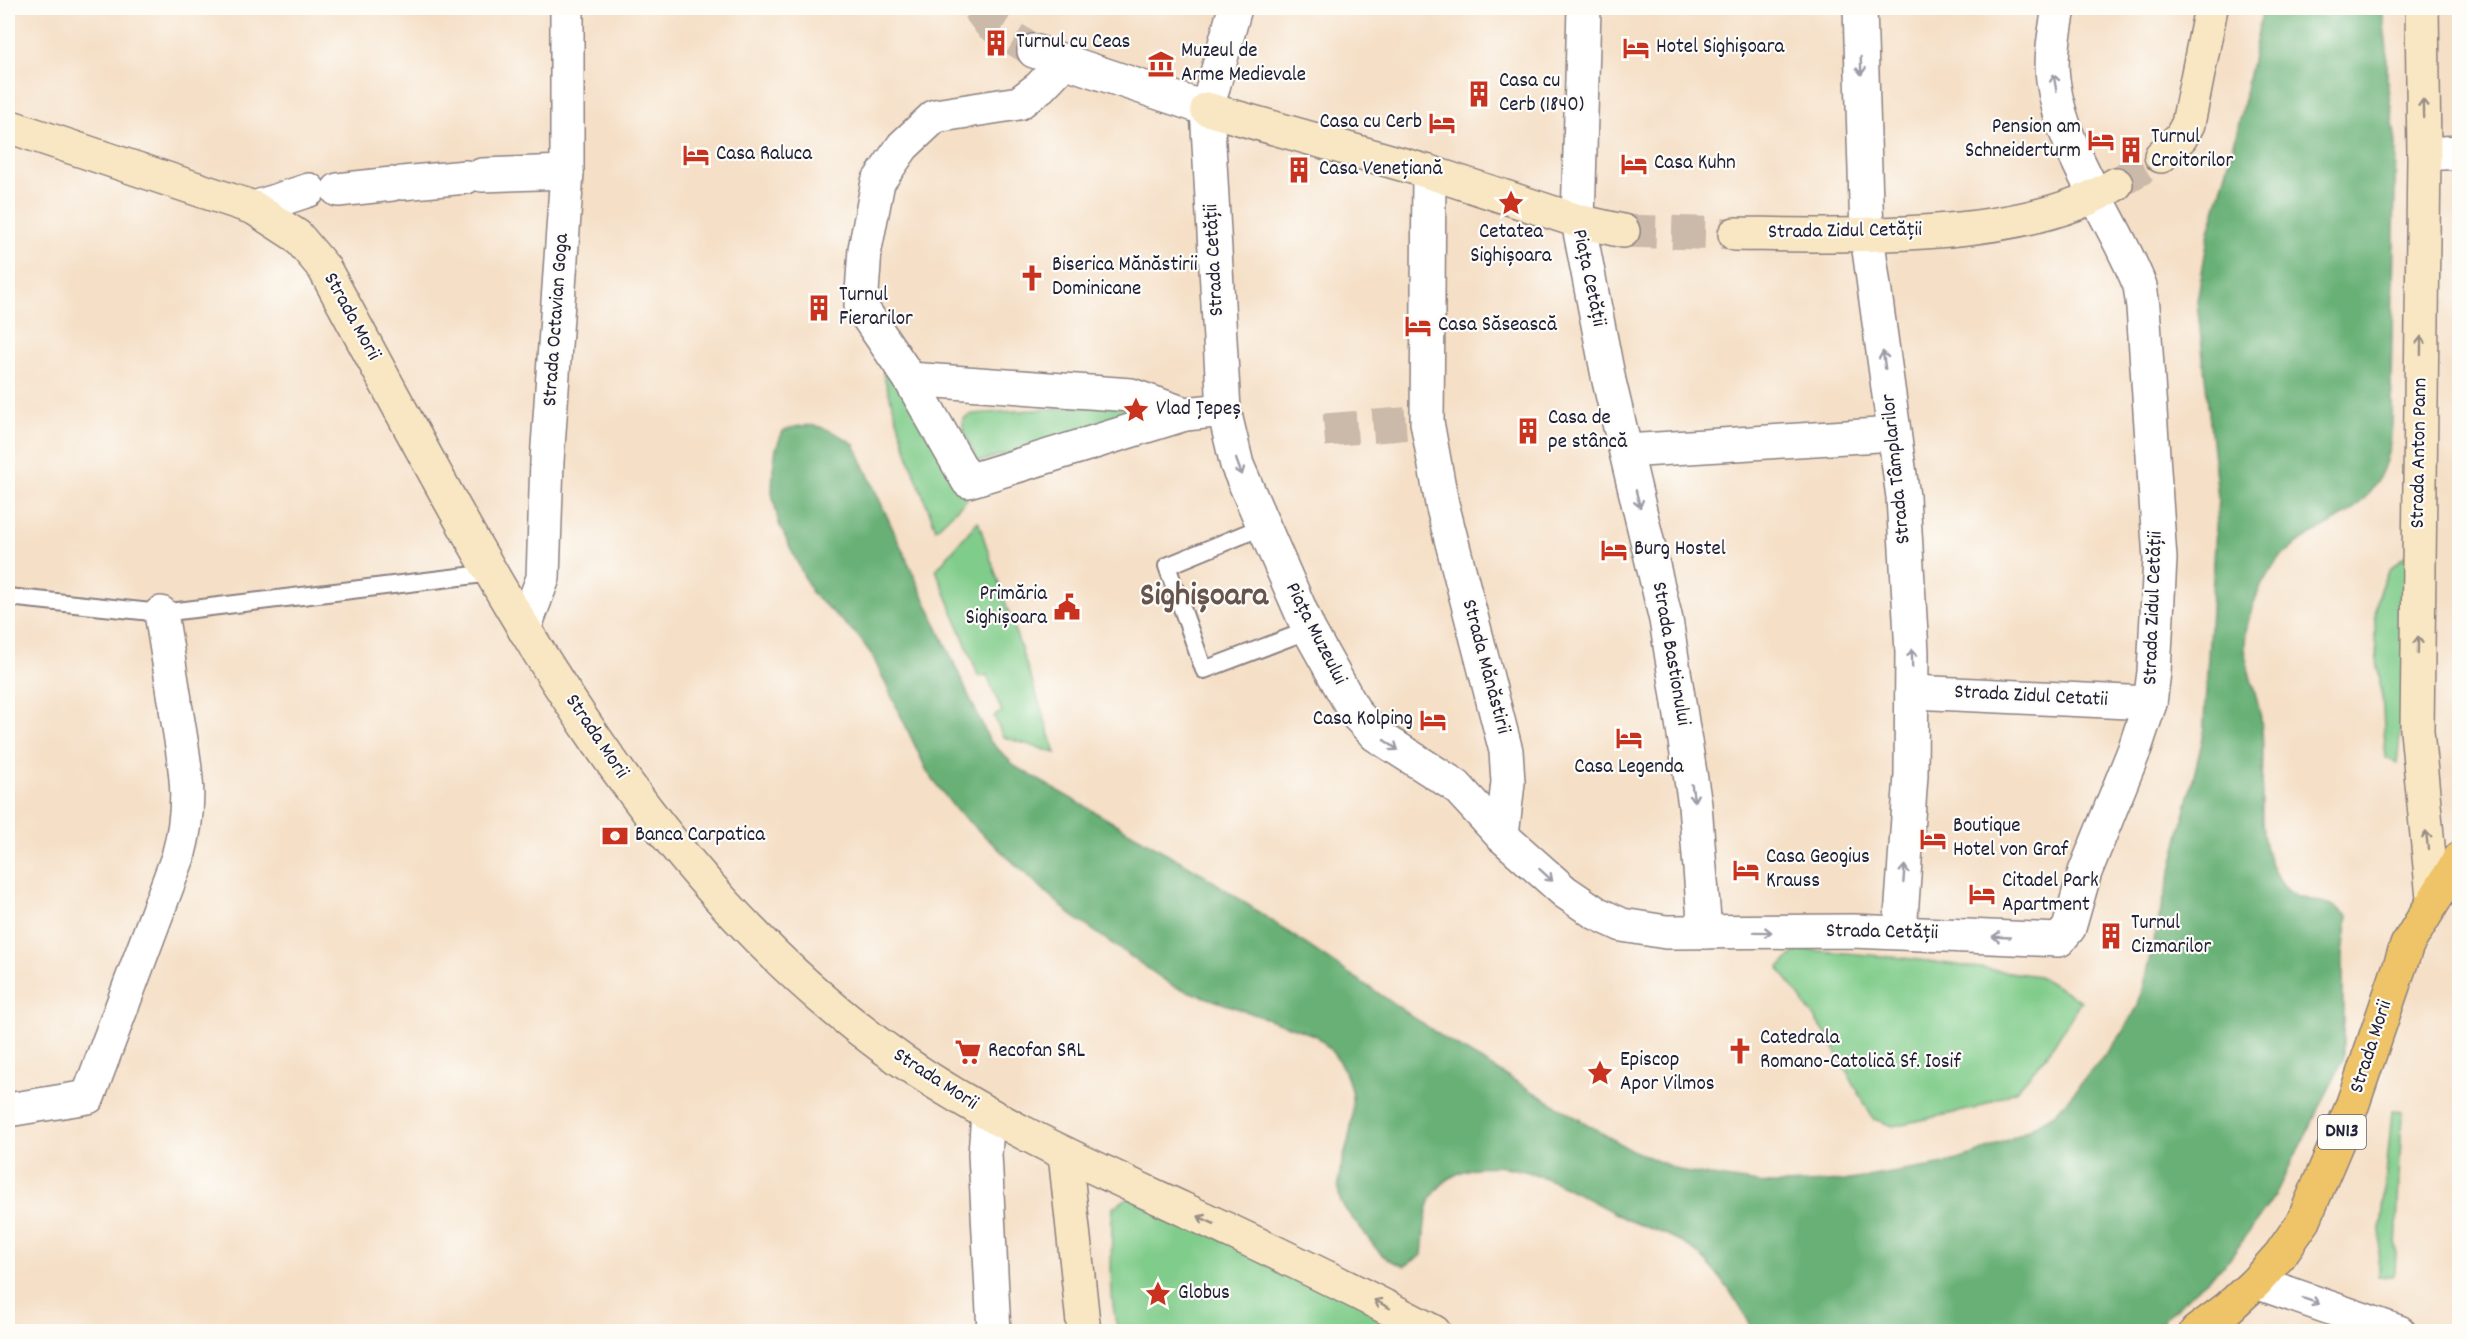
<svg xmlns="http://www.w3.org/2000/svg" width="2467" height="1339" font-family="Dekko,sans-serif">
	<rect width="100%" height="100%" fill="#fdfcf7"/>
	<filter id="ink" filterUnits="userSpaceOnUse"><feTurbulence type="fractalNoise" baseFrequency=".0167" numOctaves="2"/><feDisplacementMap in="SourceGraphic" scale="12" xChannelSelector="R" yChannelSelector="G"/><feConvolveMatrix kernelMatrix="1 2 1 2 8 2 1 2 1" color-interpolation-filters="sRGB"/></filter>
	<filter id="wash" filterUnits="userSpaceOnUse"><feTurbulence type="fractalNoise" baseFrequency=".008" numOctaves="4" result="noise"/><feDisplacementMap in="SourceGraphic" scale="24" xChannelSelector="R" yChannelSelector="G"/><feGaussianBlur stdDeviation="1.35" result="paint"/><feColorMatrix in="noise" values="0 0 0 0 0 0 0 0 0 0 0 0 0 0 0 0 0 1.4 0 .05"/><feComposite in="paint" operator="in"/></filter>
	<g filter="url(#wash)">
		<rect width="100%" height="100%" fill="#f5dfc6"/>
		<!-- green -->
		<g fill="#80cc8a" stroke="#517762" stroke-width="1.5">
			<path d="M887 363 939 439 967 499 936 529 911 464 883 374Z"/>
			<path d="M1124 404 1127 418 978 462 963 429V419L972 414Z"/>
			<path d="M978 521 1056 753 1003 737 994 716 1002 712 987 675 979 677 936 570Z"/>
			<path d="M2410 553 2407 677 2397 763 2386 758C2384 738 2384 718 2382 698 2377 652 2359 581 2410 553Z"/>
			<path d="M1798 949 1904 958 2039 976 2081 1001 2050 1051 2017 1090 1977 1108 1893 1126 1873 1119 1828 1037 1779 968Z"/>
			<path d="M2392 1111 2402 1112 2395 1273 2393 1277 2378 1276V1263Z"/>
			<path d="M1128 1198 1428 1331H1118C1108 1295 1112 1255 1112 1218L1113 1207Z"/>
		</g>
		<!-- forest -->
		<path fill="#68b076" stroke="#456958" stroke-width="1.5" d="M2263 8H2382L2387 50V81L2396 143 2391 382C2396 439 2390 490 2337 520 2314 534 2289 545 2272 568 2257 589 2246 619 2245 644 2245 670 2258 695 2261 720 2269 773 2248 837 2281 883 2294 901 2309 898 2329 904 2336 906 2342 912 2348 916L2343 954V1061L2275 1195 2229 1260 2162 1321 2147 1331H1754C1739 1304 1722 1275 1698 1254 1675 1233 1647 1230 1620 1216 1573 1192 1508 1147 1455 1175 1446 1180 1437 1188 1432 1197 1424 1213 1424 1238 1422 1255L1405 1266C1382 1259 1378 1252 1364 1232 1356 1221 1345 1213 1340 1199 1336 1186 1341 1166 1345 1153 1359 1105 1356 1072 1317 1036L1173 986 1071 915 956 810 928 773 872 655 858 636 812 593 779 524 772 493 773 469 776 449 783 431C813 419 828 428 854 444L989 740 1016 767 1201 873 1450 1042 1627 1148 1684 1172 1765 1184H1785L1844 1181 1940 1165 1974 1155 2021 1134 2056 1113 2119 1038 2138 1006 2203 738 2218 497 2197 301 2209 232 2236 137Z"/>
	</g>
	<g filter="url(#ink)">
		<g fill="none" stroke-linecap="round" stroke-linejoin="round">
			<!-- street-tunnel -->
			<g stroke="#cbb9aa" stroke-width="33" stroke-dasharray="33 16" stroke-linecap="butt">
				<path d="M978 8 990 24 1034 51"/>
				<path d="M1324 430 1427 422"/>
			</g>
			<!-- secondary-tunnel -->
			<g stroke="#cbb9aa" stroke-width="33" stroke-dasharray="33 16" stroke-linecap="butt">
				<path d="M2116 184 2161 156"/>
				<path d="M1623 231 1735 234"/>
			</g>
			<!-- lane casing -->
			<g stroke="#8c8080" stroke-width="20">
				<g id="lane">
					<path d="M1264 526 1167 566 1204 670 1309 630"/>
					<path d="M8 597 161 613 492 573"/>
				</g>
			</g>
			<!-- street casing -->
			<g stroke="#8c8080" stroke-width="36">
				<g id="street">
					<path d="M1235 8 1207 109 1224 410 1237 465 1309 630 1356 714 1376 735 1456 786 1502 836 1565 892 1596 913 1622 925 1666 932 1853 931 2059 940 2069 928 2085 872 2134 751 2150 703 2154 672 2160 559 2143 307 2140 286C2113 217 2063 156 2053 80 2050 56 2055 31 2059 8"/>
					<path d="M1584 8 1578 221 1609 381 1666 620 1695 805 1705 932"/>
					<path d="M1860 8 1867 235 1903 497 1912 652 1911 775 1900 932"/>
					<path d="M1034 51 1207 109"/>
					<path d="M1065 61 1040 87 1019 103 935 116 903 146 878 182 865 249 861 307 910 379 1131 395 1185 414 1224 410"/>
					<path d="M2424 154 2460 152"/>
					<path d="M1429 172 1427 422 1442 504 1506 751 1508 782 1502 836"/>
					<path d="M482 175 567 172"/>
					<path d="M402 183 466 177"/>
					<path d="M338 190 392 184"/>
					<path d="M254 208 309 190"/>
					<path d="M910 379 968 481 1185 414"/>
					<path d="M1626 451 1894 434"/>
					<path d="M161 613 175 700"/>
					<path d="M524 629 543 578 547 461 567 172V8"/>
					<path d="M1912 692 2150 703"/>
					<path d="M8 1110 88 1097 178 857C194 799 185 767 176 709"/>
					<path d="M988 1114 985 1154 994 1332"/>
					<path d="M2256 1282 2399 1332"/>
				</g>
			</g>
			<!-- secondary casing -->
			<g stroke="#8c8080" stroke-width="36">
				<g id="secondary">
					<path d="M2422 8 2424 154 2417 731 2433 898"/>
					<path d="M1207 109 1429 172 1578 221 1623 231"/>
					<path d="M8 126 254 208 297 236 324 268C478 550 630 871 901 1060 989 1121 1086 1164 1183 1209 1267 1248 1351 1288 1434 1332"/>
					<path d="M2161 156 2181 137 2188 124 2211 8"/>
					<path d="M1735 234C1842 235 2025 243 2116 184"/>
					<path d="M1065 1154 1084 1332"/>
				</g>
			</g>
			<!-- highway casing -->
			<g stroke="#8c8080" stroke-width="36">
				<path id="highway" d="M2196 1332 2228 1308 2256 1282 2280 1255 2303 1222 2351 1109 2407 945 2460 858"/>
			</g>
			<!-- lane -->
			<use href="#lane" stroke="#fff" stroke-width="16"/>
			<!-- street -->
			<use href="#street" stroke="#fff" stroke-width="33"/>
			<!-- secondary -->
			<use href="#secondary" stroke="#f9e7c3" stroke-width="33"/>
			<!-- highway -->
			<use href="#highway" stroke="#efc469" stroke-width="33"/>
		</g>
		<!-- one-way arrows -->
		<defs><path id="oneway-shaft" d="M-6 0H5M1.5-3L5.5 0L1.5 3" fill="none" stroke-width="1.6" stroke-linecap="round" stroke-linejoin="round" transform="scale(1.5)"/></defs>
		<g stroke="#9c9ca7">
			<use href="#oneway-shaft" transform="translate(1861 66) rotate(88)"/>
			<use href="#oneway-shaft" transform="translate(2055 83) rotate(-100)"/>
			<use href="#oneway-shaft" transform="translate(1884 360) rotate(-98)"/>
			<use href="#oneway-shaft" transform="translate(1239 467) rotate(70)"/>
			<use href="#oneway-shaft" transform="translate(1638 499) rotate(76)"/>
			<use href="#oneway-shaft" transform="translate(1912 658) rotate(-91)"/>
			<use href="#oneway-shaft" transform="translate(1391 745) rotate(35)"/>
			<use href="#oneway-shaft" transform="translate(1693 793) rotate(81)"/>
			<use href="#oneway-shaft" transform="translate(1904 874) rotate(-86)"/>
			<use href="#oneway-shaft" transform="translate(1546 875) rotate(42)"/>
			<use href="#oneway-shaft" transform="translate(1763 932) rotate(1)"/>
			<use href="#oneway-shaft" transform="translate(2001 937) rotate(-177)"/>
			<use href="#oneway-shaft" transform="translate(2311 1301) rotate(19)"/>
		</g>
		<g stroke="#988e86">
			<use href="#oneway-shaft" transform="translate(2423 108) rotate(-91)"/>
			<use href="#oneway-shaft" transform="translate(2421 345) rotate(-89)"/>
			<use href="#oneway-shaft" transform="translate(2418 645) rotate(-89)"/>
			<use href="#oneway-shaft" transform="translate(2427 840) rotate(-96)"/>
			<use href="#oneway-shaft" transform="translate(1206 1220) rotate(-155)"/>
			<use href="#oneway-shaft" transform="translate(1382 1304) rotate(-152)"/>
		</g>
	</g>
	<!-- icons -->
	<defs>
		<g id="building-bare" transform="scale(2.07)"><path d="M-4-6H4V6H1V3H-1V6H-4ZM-2.5-4.3h1.7v1.8h-1.7ZM.8-4.3h1.7v1.8H.8ZM-2.5-1h1.7V.8h-1.7ZM.8-1h1.7V.8H.8Z" fill="#c8321e" stroke="#fdfcf7" stroke-width="2.5" paint-order="stroke"/></g>
		<g id="hotel-bare" transform="scale(2.07)"><path d="M-6-4.5h1.5V1H6V5H4.5V3h-9V5H-6ZM-4 0a1.8 1.8 0 1 1 3.6 0ZM.5 0V-2.5h3Q6-2.5 6 0Z" fill="#c8321e" stroke="#fdfcf7" stroke-width="2.5" paint-order="stroke"/></g>
		<g id="museum-bare" transform="scale(2.07)"><path d="M0-6L6-3V-2H-6V-3ZM-5-1h2V3h-2ZM-1-1h2V3h-2ZM3-1h2V3H3ZM-6 4H6V6H-6Z" fill="#c8321e" stroke="#fdfcf7" stroke-width="2.5" paint-order="stroke"/></g>
		<g id="sight-bare" transform="scale(2.07)"><path d="M0-6L1.8-2.2L6-1.7L2.9 1.2L3.7 5.4L0 3.3L-3.7 5.4L-2.9 1.2L-6-1.7L-1.8-2.2Z" fill="#c8321e" stroke="#fdfcf7" stroke-width="2.5" paint-order="stroke"/></g>
		<g id="church-bare" transform="scale(2.07)"><path d="M-1.2-6h2.4v3.5h3.3v2.4h-3.3V6h-2.4V-.1h-3.3v-2.4h3.3Z" fill="#c8321e" stroke="#fdfcf7" stroke-width="2.5" paint-order="stroke"/></g>
		<g id="civic-bare" transform="scale(2.07)"><path d="M-.6-6.5H3V-4.5H.6V-3L4-1V1h2V6H-6V1h2V-1L-.6-3ZM-1.2 2.5V6h2.4V2.5Z" fill="#c8321e" stroke="#fdfcf7" stroke-width="2.5" paint-order="stroke"/></g>
		<g id="bank-bare" transform="scale(2.07)"><path d="M-6-4H6V4H-6ZM0-2.3a2.3 2.3 0 1 0 0 4.6a2.3 2.3 0 1 0 0-4.6Z" fill="#c8321e" stroke="#fdfcf7" stroke-width="2.5" paint-order="stroke"/></g>
		<g id="supermarket-bare" transform="scale(2.07)"><path d="M-6-5.5h2.5l.6 2H6L4.5 2H-2.5L-4.4-4H-6ZM-1.5 3.2a1.3 1.3 0 1 0 .1 0ZM3 3.2a1.3 1.3 0 1 0 .1 0Z" fill="#c8321e" stroke="#fdfcf7" stroke-width="2.5" paint-order="stroke"/></g>
	</defs>
	<g fill-rule="evenodd">
		<use href="#building-bare" x="996" y="43"/>
		<use href="#hotel-bare" x="1636" y="48"/>
		<use href="#museum-bare" x="1161" y="64"/>
		<use href="#building-bare" x="1479" y="94"/>
		<use href="#hotel-bare" x="1442" y="123"/>
		<use href="#hotel-bare" x="2101" y="140"/>
		<use href="#building-bare" x="2131" y="150"/>
		<use href="#hotel-bare" x="696" y="155"/>
		<use href="#hotel-bare" x="1634" y="164"/>
		<use href="#building-bare" x="1299" y="170"/>
		<use href="#sight-bare" x="1511" y="203"/>
		<use href="#church-bare" x="1032" y="278"/>
		<use href="#building-bare" x="819" y="308"/>
		<use href="#hotel-bare" x="1418" y="326"/>
		<use href="#sight-bare" x="1136" y="410"/>
		<use href="#building-bare" x="1528" y="431"/>
		<use href="#hotel-bare" x="1614" y="550"/>
		<use href="#civic-bare" x="1067" y="607"/>
		<use href="#hotel-bare" x="1433" y="720"/>
		<use href="#hotel-bare" x="1629" y="738"/>
		<use href="#bank-bare" x="615" y="836"/>
		<use href="#hotel-bare" x="1933" y="839"/>
		<use href="#hotel-bare" x="1746" y="870"/>
		<use href="#hotel-bare" x="1982" y="894"/>
		<use href="#building-bare" x="2111" y="936"/>
		<use href="#church-bare" x="1740" y="1051"/>
		<use href="#supermarket-bare" x="968" y="1052"/>
		<use href="#sight-bare" x="1600" y="1073"/>
		<use href="#sight-bare" x="1158" y="1294"/>
	</g>
	<g text-anchor="middle" dominant-baseline="central" stroke-width="4.5" stroke-linejoin="round" paint-order="stroke">
		<!-- shield labels -->
		<rect fill="#fdfcf7" stroke="#646373" stroke-width="1.5" x="2318" y="1115" width="48" height="34" rx="4.5"/>
		<g font-size="20" font-weight="bold" fill="#22223b">
			<text x="2342" y="1132">DN13</text>
		</g>
		<!-- poi labels -->
		<g font-size="21" fill="#22223b" stroke="#fdfcf7" text-anchor="start">
			<text x="1016" y="43">Turnul cu Ceas</text>
			<text x="1656" y="48">Hotel Sighișoara</text>
			<text x="1181" y="52">Muzeul de<tspan x="1181" dy="24">Arme Medievale</tspan></text>
			<text x="1499" y="82">Casa cu<tspan x="1499" dy="24">Cerb (1840)</tspan></text>
			<text x="1422" y="123" text-anchor="end">Casa cu Cerb</text>
			<text x="2081" y="128" text-anchor="end">Pension am<tspan x="2081" dy="24">Schneiderturm</tspan></text>
			<text x="2151" y="138">Turnul<tspan x="2151" dy="24">Croitorilor</tspan></text>
			<text x="716" y="155">Casa Raluca</text>
			<text x="1654" y="164">Casa Kuhn</text>
			<text x="1319" y="170">Casa Venețiană</text>
			<text x="1511" y="233" text-anchor="middle">Cetatea<tspan x="1511" dy="24">Sighișoara</tspan></text>
			<text x="1052" y="266">Biserica Mănăstirii<tspan x="1052" dy="24">Dominicane</tspan></text>
			<text x="839" y="296">Turnul<tspan x="839" dy="24">Fierarilor</tspan></text>
			<text x="1438" y="326">Casa Săsească</text>
			<text x="1156" y="410">Vlad Țepeș</text>
			<text x="1548" y="419">Casa de<tspan x="1548" dy="24">pe stâncă</tspan></text>
			<text x="1634" y="550">Burg Hostel</text>
			<text x="1047" y="595" text-anchor="end">Primăria<tspan x="1047" dy="24">Sighișoara</tspan></text>
			<text x="1413" y="720" text-anchor="end">Casa Kolping</text>
			<text x="1629" y="768" text-anchor="middle">Casa Legenda</text>
			<text x="1953" y="827">Boutique<tspan x="1953" dy="24">Hotel von Graf</tspan></text>
			<text x="635" y="836">Banca Carpatica</text>
			<text x="1766" y="858">Casa Geogius<tspan x="1766" dy="24">Krauss</tspan></text>
			<text x="2002" y="882">Citadel Park<tspan x="2002" dy="24">Apartment</tspan></text>
			<text x="2131" y="924">Turnul<tspan x="2131" dy="24">Cizmarilor</tspan></text>
			<text x="1760" y="1039">Catedrala<tspan x="1760" dy="24">Romano-Catolică Sf. Iosif</tspan></text>
			<text x="988" y="1052">Recofan SRL</text>
			<text x="1620" y="1061">Episcop<tspan x="1620" dy="24">Apor Vilmos</tspan></text>
			<text x="1178" y="1294">Globus</text>
		</g>
		<!-- street labels -->
		<g font-size="21" fill="#22223b" stroke="#fdfcf7">
			<text transform="translate(1845 232) rotate(-1)">Strada Zidul Cetății</text>
			<text transform="translate(1215 260) rotate(-93)">Strada Cetății</text>
			<text transform="translate(1588 278) rotate(78)">Piața Cetății</text>
			<text transform="translate(351 317) rotate(61)">Strada Morii</text>
			<text transform="translate(557 320) rotate(-86)">Strada Octavian Goga</text>
			<text transform="translate(2420 453) rotate(-89)">Strada Anton Pann</text>
			<text transform="translate(1897 469) rotate(-96)">Strada Tâmplarilor</text>
			<text transform="translate(2154 608) rotate(-88)">Strada Zidul Cetății</text>
			<text transform="translate(1315 634) rotate(63)">Piața Muzeului</text>
			<text transform="translate(1670 654) rotate(80)">Strada Bastionului</text>
			<text transform="translate(1485 667) rotate(75)">Strada Mănăstirii</text>
			<text transform="translate(2031 697) rotate(3)">Strada Zidul Cetatii</text>
			<text transform="translate(596 737) rotate(56)">Strada Morii</text>
			<text transform="translate(1882 933) rotate(1)">Strada Cetății</text>
			<text transform="translate(2372 1047) rotate(-72)">Strada Morii</text>
			<text transform="translate(935 1080) rotate(33)">Strada Morii</text>
		</g>
		<!-- town labels -->
		<g font-size="33" font-weight="bold" fill="#67544e" stroke="#fdfcf7">
			<text x="1204" y="597">Sighișoara</text>
		</g>
	</g>
	<!-- margin -->
	<rect width="2467" height="1339" fill="none" stroke="#fdfcf7" stroke-width="30"/>
</svg>
